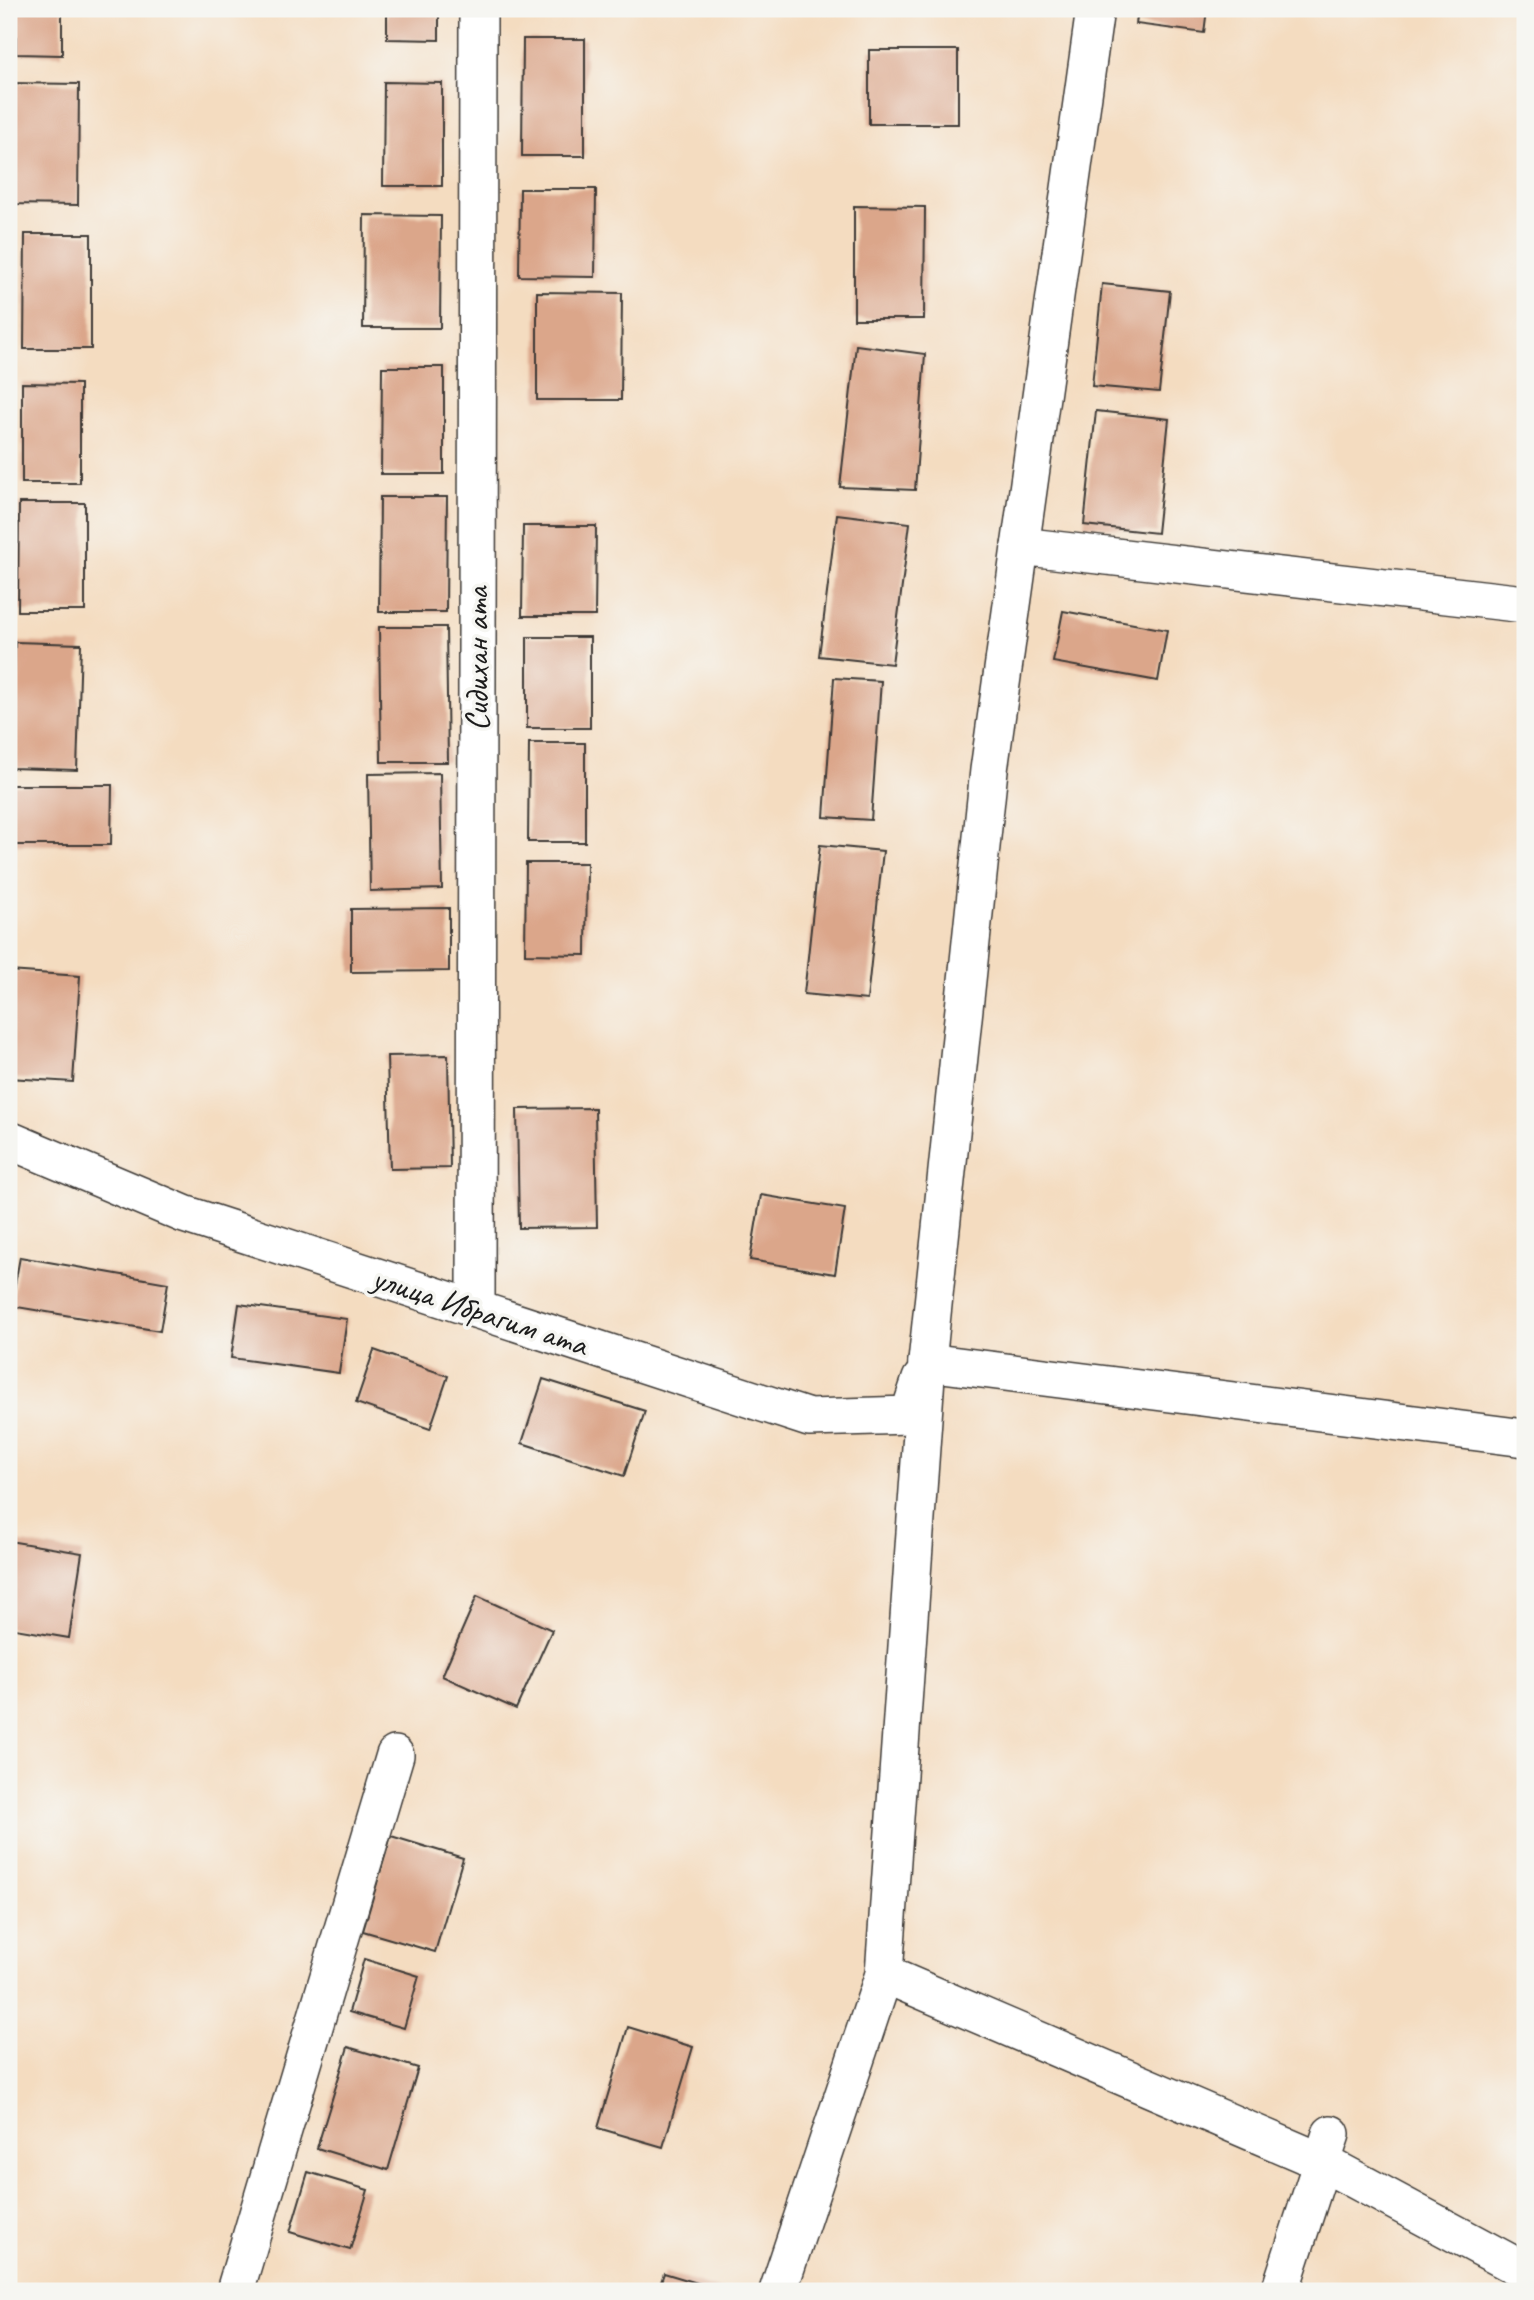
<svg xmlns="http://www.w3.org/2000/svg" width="1534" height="2300" font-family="Caveat,sans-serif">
	<rect width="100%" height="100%" fill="#f6f6f2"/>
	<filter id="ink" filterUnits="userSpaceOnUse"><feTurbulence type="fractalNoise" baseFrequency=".0143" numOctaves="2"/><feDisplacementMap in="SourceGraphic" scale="14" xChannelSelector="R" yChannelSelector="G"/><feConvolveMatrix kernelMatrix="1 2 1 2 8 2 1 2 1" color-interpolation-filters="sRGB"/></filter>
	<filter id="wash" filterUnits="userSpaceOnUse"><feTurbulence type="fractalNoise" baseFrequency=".00686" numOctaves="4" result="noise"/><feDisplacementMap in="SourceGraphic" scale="28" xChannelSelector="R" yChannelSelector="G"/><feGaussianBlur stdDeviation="1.57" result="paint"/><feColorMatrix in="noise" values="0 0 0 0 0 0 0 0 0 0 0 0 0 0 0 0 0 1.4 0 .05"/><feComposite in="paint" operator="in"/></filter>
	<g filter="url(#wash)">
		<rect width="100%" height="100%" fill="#f4dcc0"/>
		<g id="blocks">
			<!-- building -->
			<g fill="#dba68a">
				<path d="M16 9H62V55L16 54Z"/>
				<path d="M387 9H439V40L387 39Z"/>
				<path d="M1138 9H1207L1204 33 1136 24Z"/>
				<path d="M523 39H585V156H522Z"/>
				<rect x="869" y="50" width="89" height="74"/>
				<path d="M384 82 442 83V186H383Z"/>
				<path d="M9 83 79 84 78 205 9 204Z"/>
				<path d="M520 189H596L595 277 519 276Z"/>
				<path d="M854 206 925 207 924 319H854Z"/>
				<path d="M364 215 441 216 440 328H363Z"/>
				<path d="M25 234H91V349H24Z"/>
				<path d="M1102 284 1170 291 1159 392 1092 386Z"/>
				<path d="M537 292 622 293 621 400H537Z"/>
				<path d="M856 345 925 354 915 490 840 487Z"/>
				<path d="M382 367H444V474H381Z"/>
				<path d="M22 383 80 384V483H22Z"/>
				<path d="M1096 411 1169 419 1157 533 1084 525Z"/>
				<path d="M380 497H447L446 612H379Z"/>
				<path d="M19 503H85V611H18Z"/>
				<path d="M837 514 910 523 892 664 819 656Z"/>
				<path d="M523 526H596L595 616H522Z"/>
				<path d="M1063 611 1167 630 1158 681 1053 662Z"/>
				<path d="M379 627H446L448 762H381Z"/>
				<rect x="527" y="637" width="63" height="91"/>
				<path d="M15 642 81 644 77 770 11 768Z"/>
				<path d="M834 678 881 681 871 820 824 817Z"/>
				<path d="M529 743H585V842H528Z"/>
				<path d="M440 773 442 889 370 891 368 774Z"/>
				<path d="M9 785H112L111 845H9Z"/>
				<path d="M820 845 883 851 867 1000 804 994Z"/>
				<path d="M526 863H587L586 955 525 954Z"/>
				<path d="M449 908V971L351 972V909Z"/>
				<path d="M9 971 80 976 73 1082 9 1078Z"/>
				<path d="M448 1055 450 1168 390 1169 387 1056Z"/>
				<path d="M595 1108 597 1227 519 1228 517 1109Z"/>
				<path d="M761 1195 845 1209 835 1274 750 1260Z"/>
				<path d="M20 1257 168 1283 160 1331 11 1306Z"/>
				<path d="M239 1304 347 1319 339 1373 231 1358Z"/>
				<path d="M374 1350 448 1376 430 1429 356 1403Z"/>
				<path d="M543 1379 645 1411 624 1476 522 1443Z"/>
				<path d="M9 1541 82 1553 69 1638 9 1628Z"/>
				<path d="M477 1596 552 1630 516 1709 442 1676Z"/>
				<path d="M391 1836 463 1858 435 1952 363 1931Z"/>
				<path d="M364 1959 419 1976 404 2028 349 2012Z"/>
				<path d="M628 2027 693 2047 663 2147 598 2128Z"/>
				<path d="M348 2047 418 2068 388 2170 317 2148Z"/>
				<path d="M308 2172 368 2190 350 2250 290 2232Z"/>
				<path d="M664 2273 724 2291H658Z"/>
			</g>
		</g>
	</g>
	<g filter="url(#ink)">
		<use href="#blocks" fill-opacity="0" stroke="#3c3935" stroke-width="2"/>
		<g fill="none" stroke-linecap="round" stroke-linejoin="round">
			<!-- minor casing -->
			<g stroke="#3c3935" stroke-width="40">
				<g id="minor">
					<path d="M1020 546 1525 604"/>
					<path d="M9 1140 184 1214 809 1418 909 1415 921 1379"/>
					<path d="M476 1309 478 9"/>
					<path d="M927 1362 1525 1438"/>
					<path d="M884 1974 1322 2162 1525 2271"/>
					<path d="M235 2291 395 1755"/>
					<path d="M778 2291 884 1974 927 1362 989 770 1095 9"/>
					<path d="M1280 2291 1331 2134"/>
				</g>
			</g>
			<!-- minor -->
			<use href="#minor" stroke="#fff" stroke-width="37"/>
		</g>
	</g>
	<g text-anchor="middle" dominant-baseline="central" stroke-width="7" stroke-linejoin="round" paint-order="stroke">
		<!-- street labels -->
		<g font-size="33" fill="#1c1c1c" stroke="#f6f6f2">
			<text transform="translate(477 659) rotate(-90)">Сидихан ата</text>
			<text transform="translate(480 1311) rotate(18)">улица Ибрагим ата</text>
		</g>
	</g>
	<!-- margin -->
	<rect width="1534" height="2300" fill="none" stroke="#f6f6f2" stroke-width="35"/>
</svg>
